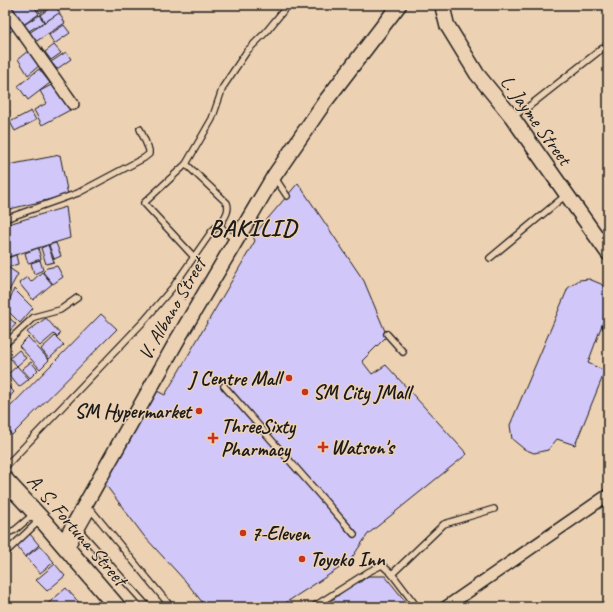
<svg xmlns="http://www.w3.org/2000/svg" width="613" height="612" font-family="Caveat,sans-serif">
	<rect width="100%" height="100%" fill="#edd1b3"/>
	<filter id="ink" filterUnits="userSpaceOnUse"><feTurbulence type="fractalNoise" baseFrequency=".025" numOctaves="2"/><feDisplacementMap in="SourceGraphic" scale="8" xChannelSelector="R" yChannelSelector="G"/><feConvolveMatrix kernelMatrix="1 2 1 2 8 2 1 2 1" color-interpolation-filters="sRGB"/></filter>
	<g filter="url(#ink)">
		<!-- building -->
		<g fill="#d2c7f9" stroke="#1c1c1c">
			<path d="M10 5H33L39 14 23 25Z"/>
			<path d="M35 5H53L40 13Z"/>
			<path d="M54 5 60 13 45 22 40 15Z"/>
			<path d="M59 13 65 23 35 42 29 33Z"/>
			<path d="M39 15 44 22 29 31 24 25Z"/>
			<path d="M9 17 16 28 5 35V19Z"/>
			<path d="M64 25 70 33 54 44 49 35Z"/>
			<path d="M54 45 61 53 51 60 45 52Z"/>
			<path d="M29 50 40 65 28 75 18 59Z"/>
			<path d="M66 52 71 59 57 69 51 62Z"/>
			<path d="M39 69 50 83 28 100 18 86Z"/>
			<path d="M5 71 11 79 5 84Z"/>
			<path d="M55 83 70 110 42 125 34 110 47 103 40 91Z"/>
			<path d="M5 87 11 96 5 101Z"/>
			<path d="M31 111 36 120 15 131 10 122Z"/>
			<path d="M60 155 68 195 10 209 8 165Z"/>
			<path d="M5 180 8 209 5 210Z"/>
			<path d="M298 183 364 281 387 336 362 361 372 374 386 365 467 454 368 534 349 562 279 607H206L187 583 144 536 102 480 155 390 165 395 255 241 253 236Z"/>
			<path d="M66 207 70 238 5 258V225Z"/>
			<path d="M56 243 61 256 54 259 49 245Z"/>
			<path d="M48 245 54 262 46 264 41 248Z"/>
			<path d="M38 248 41 259 28 263 25 253Z"/>
			<path d="M16 255 18 264 5 268V259Z"/>
			<path d="M40 260 43 270 34 274 31 263Z"/>
			<path d="M57 266 63 277 53 284 43 272 47 268Z"/>
			<path d="M9 268 18 274 5 298V269Z"/>
			<path d="M42 272 52 284 33 300 19 283 27 277 31 282Z"/>
			<path d="M589 279 601 284 606 289 608 308 588 363 605 371 575 445 557 439 548 450 534 453 524 449 512 439 510 425 568 288 579 280Z"/>
			<path d="M14 289 33 308 20 323 6 309Z"/>
			<path d="M5 314 16 324 5 336Z"/>
			<path d="M101 314 117 329 12 435 9 432 5 436V412Z"/>
			<path d="M46 318 60 334 57 337 54 334 40 346 27 332Z"/>
			<path d="M55 336 64 345 49 359 41 349Z"/>
			<path d="M28 337 49 360 40 369 19 346Z"/>
			<path d="M19 350 26 358 17 366 10 358Z"/>
			<path d="M31 362 38 370 30 378 22 369Z"/>
			<path d="M17 366 29 379 19 387 8 374Z"/>
			<path d="M8 386 14 392 5 402V389Z"/>
			<path d="M30 534 39 545 25 557 16 545Z"/>
			<path d="M40 546 54 562 40 573 26 557Z"/>
			<path d="M55 564 65 576 47 591 36 580Z"/>
			<path d="M368 576H385L410 607H324L357 580 359 583Z"/>
			<path d="M66 588 83 607H44Z"/>
		</g>
		<g fill="none" stroke-linecap="round" stroke-linejoin="round">
			<!-- service casing -->
			<g stroke="#1c1c1c" stroke-width="8">
				<g id="service">
					<path d="M5 113 6 112"/>
					<path d="M513 116 528 107 608 44"/>
					<path d="M275 178 287 196"/>
					<path d="M5 219 78 193 144 158 149 154V150L140 129"/>
					<path d="M220 225 227 234 236 239"/>
					<path d="M194 257 144 203 186 164 212 119 223 87 247 51 266 32 288 5"/>
					<path d="M490 258 566 195"/>
					<path d="M606 327 608 326"/>
					<path d="M387 334 403 352"/>
					<path d="M5 344 34 317 60 310 77 298"/>
					<path d="M224 386 354 534"/>
					<path d="M5 467 144 321 173 287 212 231C220 225 231 213 227 203L186 164"/>
					<path d="M5 499 15 491"/>
					<path d="M5 529 10 532 15 530 35 513"/>
					<path d="M79 530 148 607"/>
					<path d="M70 550 92 511 171 607"/>
					<path d="M5 553 41 519"/>
					<path d="M392 574 444 524 494 509"/>
					<path d="M313 607 368 572 382 565 392 574 417 607"/>
				</g>
			</g>
			<!-- minor casing -->
			<g stroke="#1c1c1c" stroke-width="14">
				<g id="minor">
					<path d="M5 8 73 104"/>
					<path d="M446 607 608 495"/>
				</g>
			</g>
			<!-- tertiary casing -->
			<g stroke="#1c1c1c" stroke-width="17">
				<g id="tertiary">
					<path d="M442 5 447 25 477 74 512 117 608 253"/>
					<path d="M63 544 179 337 274 176 324 103 399 5"/>
				</g>
			</g>
			<!-- secondary casing -->
			<g stroke="#1c1c1c" stroke-width="19">
				<path id="secondary" d="M5 480 45 523 117 607"/>
			</g>
			<!-- path -->
			<path stroke="#1c1c1c" stroke-width="2" stroke-dasharray="3 3" stroke-linecap="butt" d="M179 293 186 300"/>
			<!-- service -->
			<use href="#service" stroke="#edd1b3" stroke-width="5.5"/>
			<!-- minor -->
			<use href="#minor" stroke="#edd1b3" stroke-width="11"/>
			<!-- tertiary -->
			<use href="#tertiary" stroke="#edd1b3" stroke-width="14"/>
			<!-- secondary -->
			<use href="#secondary" stroke="#edd1b3" stroke-width="16"/>
		</g>
	</g>
	<!-- markers -->
	<g fill="#c8321e" stroke="#edd1b3" stroke-width="1.5">
		<circle cx="289" cy="378" r="4"/>
		<circle cx="305" cy="392" r="4"/>
		<circle cx="199" cy="411" r="4"/>
		<path d="M211 432h4v4h4v4h-4v4h-4v-4h-4v-4h4z"/>
		<path d="M321 441h4v4h4v4h-4v4h-4v-4h-4v-4h4z"/>
		<circle cx="243" cy="533" r="4"/>
		<circle cx="302" cy="559" r="4"/>
	</g>
	<g text-anchor="middle" dominant-baseline="central" stroke-width="3" stroke-linejoin="round" paint-order="stroke">
		<!-- street labels -->
		<g font-size="20" fill="#1c1c1c" stroke="#edd1b3">
			<text transform="translate(536 120) rotate(54)">L. Jayme Street</text>
			<text transform="translate(172 309) rotate(-60)">V. Albano Street</text>
			<text transform="translate(77 530) rotate(49)">A. S. Fortuna Street</text>
		</g>
		<!-- poi labels -->
		<g font-size="20" font-weight="bold" fill="#1c1c1c" stroke="#edd1b3" text-anchor="start">
			<text x="281" y="378" text-anchor="end">J Centre Mall</text>
			<text x="313" y="392">SM City JMall</text>
			<text x="191" y="411" text-anchor="end">SM Hypermarket</text>
			<text x="221" y="426">ThreeSixty<tspan x="221" dy="23">Pharmacy</tspan></text>
			<text x="331" y="447">Watson's</text>
			<text x="251" y="533">7-Eleven</text>
			<text x="310" y="559">Toyoko Inn</text>
		</g>
		<!-- district labels -->
		<g font-size="24" font-weight="bold" letter-spacing="1" fill="#1c1c1c" stroke="#edd1b3">
			<text x="253" y="228">BAKILID</text>
		</g>
	</g>
	<!-- margin -->
	<rect width="613" height="612" fill="none" stroke="#edd1b3" stroke-width="20"/>
	<rect x="10" y="10" width="593" height="592" fill="none" stroke="#1c1c1c" stroke-width="1.5" filter="url(#ink)"/>
</svg>
